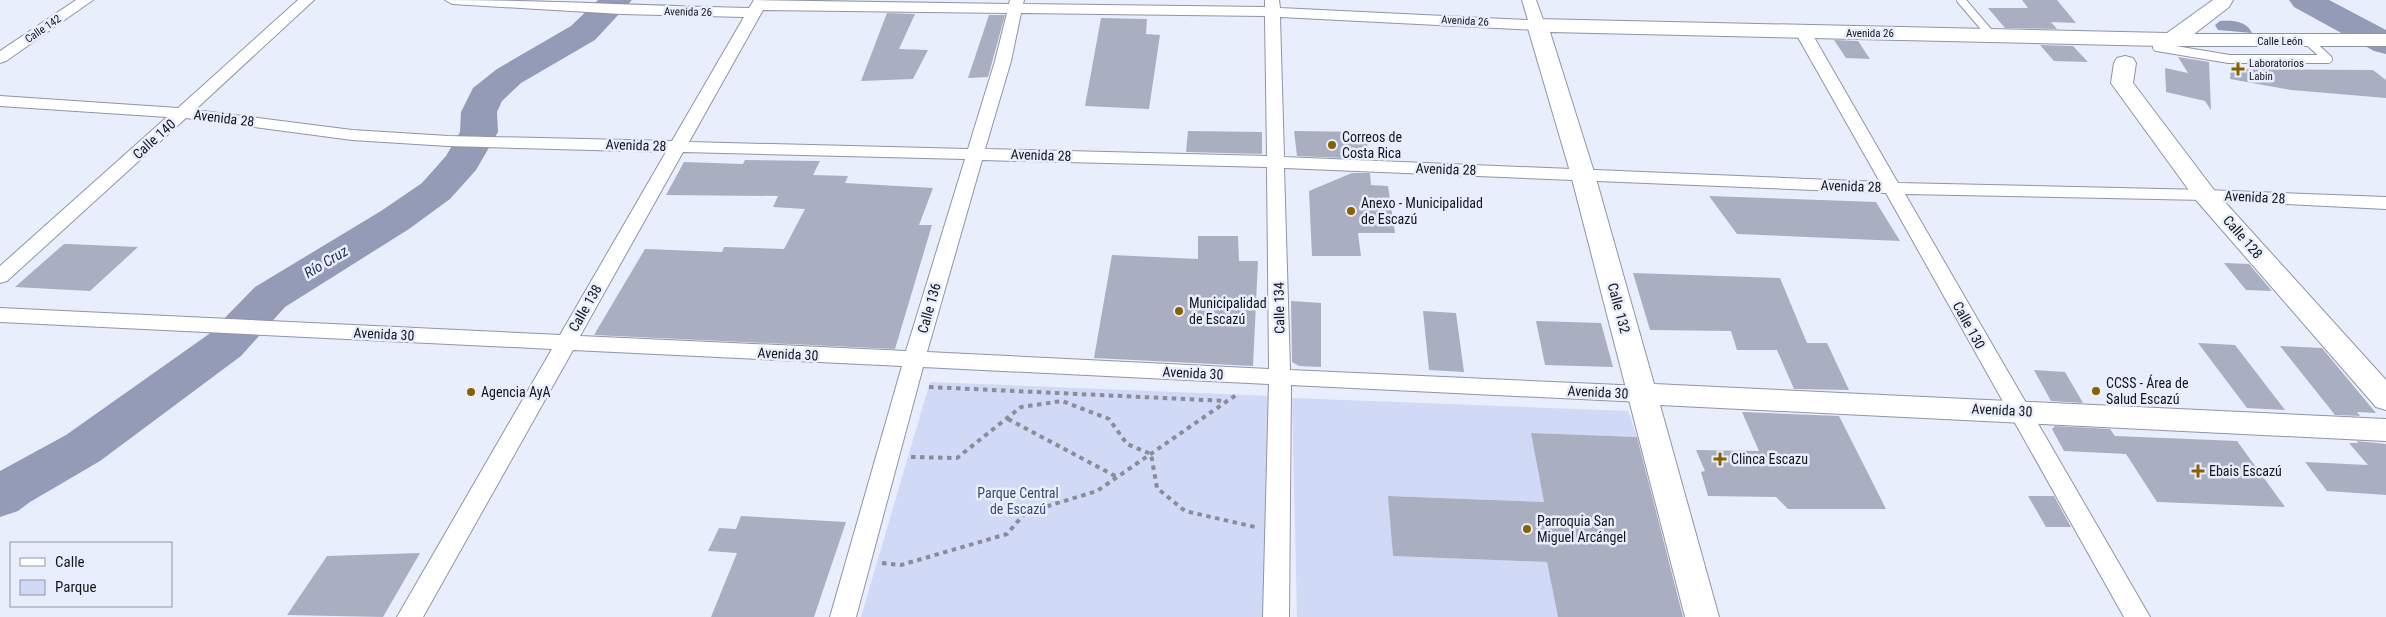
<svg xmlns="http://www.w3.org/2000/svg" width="2386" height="617" font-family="'Roboto Condensed',sans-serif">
	<rect width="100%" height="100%" fill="#e9eefd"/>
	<!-- green -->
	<g fill="#d0d9f5">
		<path d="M930 382 1274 396 1271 617H861Z"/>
		<path d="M1292 398 1628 411 1637 437 1531 433 1544 502 1389 496 1393 556 1547 562 1558 617H1297Z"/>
	</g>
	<!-- water -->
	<path fill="#939bb7" d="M2220 21C2232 20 2247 21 2252 33L2218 30 2215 25Z"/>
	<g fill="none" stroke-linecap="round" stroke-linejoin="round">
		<!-- river -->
		<g fill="#939bb7" fill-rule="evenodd">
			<path d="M598 0H632L595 40 521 83 502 101 497 112 498 132 476 170 450 199 409 229 285 307 241 356 100 461 30 502 18 511 0 517V471L66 435 209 334 255 287 381 211 422 183 446 156 460 132 461 112 473 88 497 69 571 26Z"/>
			<path d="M2289 0H2329L2386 30V54L2374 51 2294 7Z"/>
		</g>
	</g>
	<!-- building -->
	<g fill="#a9afc0">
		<path d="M2022 0H2057L2076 23 2051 22 2057 29 2005 28 1988 8H2028Z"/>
		<path d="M887 13 915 14 899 49 928 50 913 79 861 81Z"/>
		<path d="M989 15H1005L988 77 968 78Z"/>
		<path d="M1101 18 1147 19 1146 34 1160 35 1149 109 1085 106Z"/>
		<path d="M1834 40 1858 41 1870 59 1846 58Z"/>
		<path d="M2040 45 2073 46 2088 62 2054 61Z"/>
		<path d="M2178 57 2209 62 2211 110 2205 101 2166 92 2165 68 2188 73Z"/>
		<path d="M2231 69 2373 70 2386 80V98L2291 90 2230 79Z"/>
		<path d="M1188 131 1262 132V154L1186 152Z"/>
		<path d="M1294 131 1366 132 1369 159 1297 156Z"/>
		<path d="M745 160 820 161 813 175 848 176 845 183 933 188 919 225H932L895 349 594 335 645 249 722 252 724 247 784 249 805 209 773 207 778 196 666 195 684 162 743 164Z"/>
		<path d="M1352 173H1370L1371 185 1388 186 1395 233H1358L1361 256H1312L1309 191Z"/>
		<path d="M1709 196 1876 202 1900 241 1737 234Z"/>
		<path d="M1198 236H1238L1239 261H1258L1253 366 1094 358 1112 255 1198 259Z"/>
		<path d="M64 244H68L138 247 90 291 15 287Z"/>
		<path d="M2224 263 2249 264 2272 291 2246 290Z"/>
		<path d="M1633 273 1780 278 1807 343H1827L1849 390 1794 389 1777 350H1737L1731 331 1650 330Z"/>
		<path d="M1291 301 1321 303V367L1299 366 1292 362Z"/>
		<path d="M1423 311 1456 313 1464 372 1429 370Z"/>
		<path d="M1536 321 1601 323 1613 367 1545 365Z"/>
		<path d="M2198 343 2235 345 2285 410 2247 408Z"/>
		<path d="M2280 346 2322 348 2376 413 2357 412 2360 416 2335 415Z"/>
		<path d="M2034 370 2065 372 2083 403 2051 401Z"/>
		<path d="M1742 412 1839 416 1886 509H1788L1776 497 1708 496 1701 472 1705 471 1696 450 1759 451Z"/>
		<path d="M2055 426 2110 429 2115 436 2237 441 2285 507 2157 502 2126 454 2064 451 2052 429Z"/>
		<path d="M1531 433 1637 437 1683 617H1558L1547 562 1393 556 1388 496 1544 502Z"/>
		<path d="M2357 441 2386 444V495L2327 491 2305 462 2368 465 2349 443H2358Z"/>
		<path d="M2028 496H2054L2071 527H2046Z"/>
		<path d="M741 516 846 522 814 617H711L737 553 708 551 719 528 736 529Z"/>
		<path d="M420 553 383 617 287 615 327 556Z"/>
	</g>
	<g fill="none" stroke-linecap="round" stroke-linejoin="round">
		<!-- lane casing -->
		<g stroke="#8f95a6" stroke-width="10">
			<g id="lane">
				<path d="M1961 0 1991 35"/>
				<path d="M2157 47 2229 59H2328L2308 41"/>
			</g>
		</g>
		<!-- street casing -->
		<g stroke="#8f95a6" stroke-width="2">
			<g id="street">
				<path d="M76 0H93L6 61 0 63V51Z"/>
				<path d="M298 0H314L195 110 352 130 448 136 672 141 744 17 621 14 452 4 445 0C546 0 647 6 749 8L754 0 1009 4 1010 0H1024L1023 4 1265 7V0H1279L1280 8 1528 20 1522 0H1536L1545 25 1537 30 1280 17 1284 157 1880 182 1795 32 1803 27 1811 32 1898 183 2205 190 2386 197V209L2205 200 1905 194 2150 617H2124L1886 193 1284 168 1290 370 1642 386 1650 389 1653 394 1650 399 1642 402 1291 385 1289 617H1263L1269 384 923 367 856 617H830L902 366 573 350 423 617H397L552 349 0 322V308L560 335 666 152 448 146 352 140 186 118 7 281 0 283V266L167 117 0 106V96L178 108ZM763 10 1007 13 995 61 968 149 689 142ZM1021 13 1265 16 1267 156 985 149 1011 61ZM683 152 965 159 906 351 580 336ZM982 160 1267 167 1269 369 927 352Z"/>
			</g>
		</g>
		<!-- secondary casing -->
		<g stroke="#8f95a6" stroke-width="2">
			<g id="secondary">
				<path d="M2213 0H2233L2229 7 2194 34H2386V46H2177L2169 48 2161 46 1550 32 1595 175 1654 384 2386 419V441L1660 405 1719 617H1685L1571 175 1527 25 1530 21 1537 19 2167 33Z"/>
				<path d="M2125 56 2133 58 2136 63 2133 83 2214 190 2386 380V410L2376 407 2196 200 2111 83 2114 63 2117 58Z"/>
			</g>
		</g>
		<!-- path -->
		<g stroke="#8a8d98" stroke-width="4" stroke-dasharray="4.5 4.5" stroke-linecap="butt">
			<path d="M929 387 1227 401"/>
			<path d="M1008 419 1117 477"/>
			<path d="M911 457 957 458 1021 407 1062 401 1109 419 1127 444 1151 454 1157 488 1185 511 1255 527"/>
			<path d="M882 563 901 565 1007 534 1025 513 1097 491 1236 395"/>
		</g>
		<!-- lane -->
		<use href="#lane" stroke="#fff" stroke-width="8"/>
		<!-- street -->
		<use href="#street" fill="#fff" fill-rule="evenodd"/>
		<!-- secondary -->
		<use href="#secondary" fill="#fff" fill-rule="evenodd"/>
	</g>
	<!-- markers -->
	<g fill="#886100" stroke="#e9eefd" stroke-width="2">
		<path d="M2235.5 61.5h5v5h5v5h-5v5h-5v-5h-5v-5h5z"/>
		<circle cx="1332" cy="145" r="5"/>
		<circle cx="1351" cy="211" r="5"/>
		<circle cx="1179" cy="311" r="5"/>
		<circle cx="2096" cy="391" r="5"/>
		<circle cx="471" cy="392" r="5"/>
		<path d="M1717.5 451.5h5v5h5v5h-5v5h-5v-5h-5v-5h5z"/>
		<path d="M2195.5 463.5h5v5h5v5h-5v5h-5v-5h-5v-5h5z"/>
		<circle cx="1527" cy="529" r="5"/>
	</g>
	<g text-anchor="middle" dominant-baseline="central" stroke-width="5" stroke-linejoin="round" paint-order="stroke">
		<!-- far-street labels -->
		<g font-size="11" fill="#13151b" stroke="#e9eefd">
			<text transform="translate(688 12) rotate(1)">Avenida 26</text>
			<text transform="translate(1465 21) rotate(3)">Avenida 26</text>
			<text transform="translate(43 29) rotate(-34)">Calle 142</text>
			<text x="1870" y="33">Avenida 26</text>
			<text x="2280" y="41">Calle León</text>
		</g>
		<!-- far-poi labels -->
		<g font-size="11" fill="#13151b" stroke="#e9eefd" text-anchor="start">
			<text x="2249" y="63">Laboratorios<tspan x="2249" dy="13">Labin</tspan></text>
		</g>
		<!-- street labels -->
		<g font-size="14" fill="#13151b" stroke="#e9eefd">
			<text transform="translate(224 118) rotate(7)">Avenida 28</text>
			<text transform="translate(154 139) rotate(-42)">Calle 140</text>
			<text transform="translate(636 145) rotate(2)">Avenida 28</text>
			<text transform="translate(1041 155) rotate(2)">Avenida 28</text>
			<text transform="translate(1446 169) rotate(2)">Avenida 28</text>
			<text transform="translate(1851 186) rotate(2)">Avenida 28</text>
			<text transform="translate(2255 197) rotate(3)">Avenida 28</text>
			<text transform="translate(2243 237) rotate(49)">Calle 128</text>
			<text transform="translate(585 308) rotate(-60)">Calle 138</text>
			<text transform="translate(929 308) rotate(-74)">Calle 136</text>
			<text transform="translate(1279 308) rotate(-91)">Calle 134</text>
			<text transform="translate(1619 308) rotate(75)">Calle 132</text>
			<text transform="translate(1969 325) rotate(61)">Calle 130</text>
			<text transform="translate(384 334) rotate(3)">Avenida 30</text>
			<text transform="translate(788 354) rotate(3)">Avenida 30</text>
			<text transform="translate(1193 373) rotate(3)">Avenida 30</text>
			<text transform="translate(1598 392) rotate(3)">Avenida 30</text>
			<text transform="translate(2002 410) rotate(3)">Avenida 30</text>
		</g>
		<!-- poi labels -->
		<g font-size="14" fill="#13151b" stroke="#e9eefd" text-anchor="start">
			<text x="1342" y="137">Correos de<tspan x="1342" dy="16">Costa Rica</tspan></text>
			<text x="1361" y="203">Anexo - Municipalidad<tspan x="1361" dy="16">de Escazú</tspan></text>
			<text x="1189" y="303">Municipalidad<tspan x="1189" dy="16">de Escazú</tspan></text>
			<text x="2106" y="383">CCSS - Área de<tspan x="2106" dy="16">Salud Escazú</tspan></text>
			<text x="481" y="392">Agencia AyA</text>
			<text x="1731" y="459">Clinca Escazu</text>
			<text x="2209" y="471">Ebais Escazú</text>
			<text x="1537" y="521">Parroquia San<tspan x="1537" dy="16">Miguel Arcángel</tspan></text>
		</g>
		<!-- park labels -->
		<g font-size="14" fill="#3d4872" stroke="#e9eefd">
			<text x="1018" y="493">Parque Central<tspan x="1018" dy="16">de Escazú</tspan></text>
		</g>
		<!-- water labels -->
		<g font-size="15" font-style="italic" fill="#283259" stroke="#e9eefd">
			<text transform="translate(326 262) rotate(-31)">Río Cruz</text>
		</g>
	</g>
	<!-- legend -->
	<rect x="10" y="542" width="162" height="65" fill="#e9eefd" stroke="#9397a3"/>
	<rect x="20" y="558" width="25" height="8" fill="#ffffff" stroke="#9397a3"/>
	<text x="55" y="567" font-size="15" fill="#13151b">Calle</text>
	<rect x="20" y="580" width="25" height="15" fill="#d0d9f5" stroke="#9397a3"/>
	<text x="55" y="592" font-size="15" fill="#13151b">Parque</text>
</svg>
